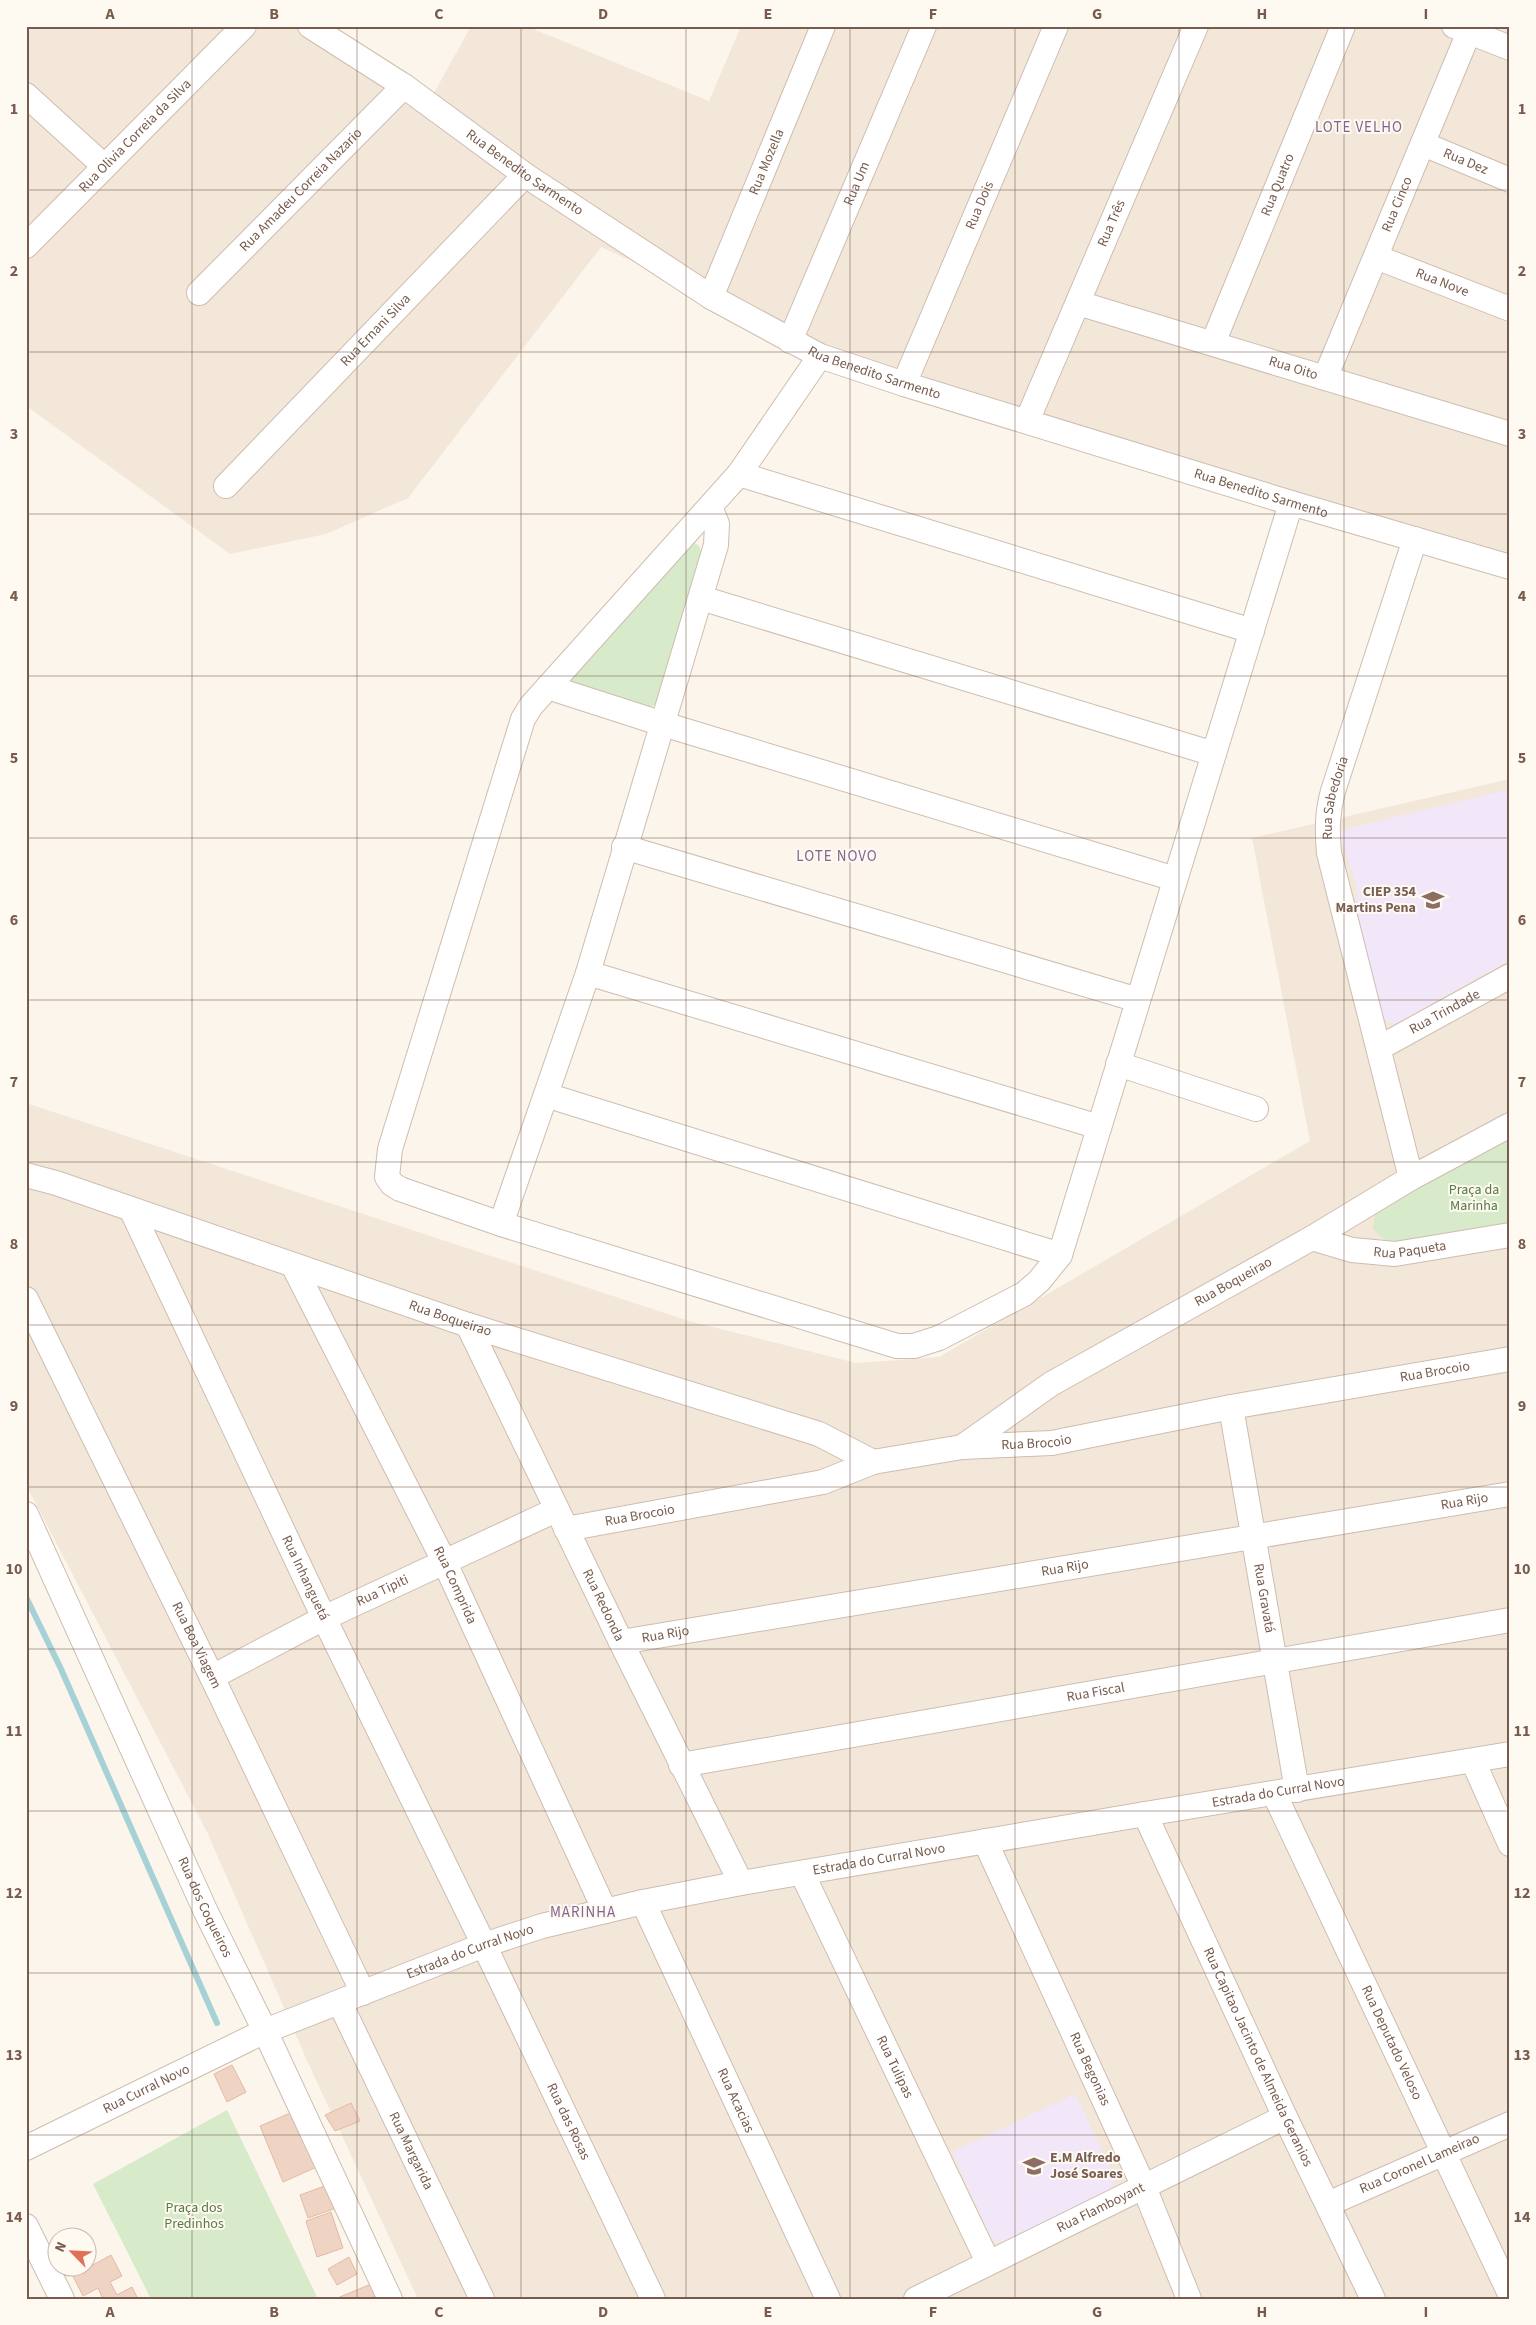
<svg xmlns="http://www.w3.org/2000/svg" width="1536" height="2325" font-family="'Source Sans 3',sans-serif">
	<rect width="100%" height="100%" fill="#fcf5eb"/>
	<!-- residential -->
	<g fill="#f3e7d9">
		<path d="M26 26H325L428 104 471 26H526L709 101 741 26H1510V567L820 356 711 297 601 247 408 498 326 534 230 554 29 408 26 410Z"/>
		<path d="M1510 779V2299H418L309 2065 207 1832 26 1485V1103L689 1321 856 1363 939 1357 1310 1141 1252 838Z"/>
	</g>
	<!-- education -->
	<g fill="#f2e7f9">
		<path d="M1510 789V960L1395 1024 1383 1019 1356 912 1357 887 1338 831Z"/>
		<path d="M1075 2094 1116 2180 1113 2187 1110 2191 999 2243 994 2241 989 2233 952 2152Z"/>
	</g>
	<!-- green -->
	<g fill="#d7eac9">
		<path d="M692 541 699 546 702 554 655 705 648 708 570 683 568 678Z"/>
		<path d="M1510 1140V1229L1390 1245 1373 1229 1376 1209Z"/>
		<path d="M227 2110 318 2299H151L93 2184Z"/>
	</g>
	<g fill="none" stroke-linecap="round" stroke-linejoin="round">
		<!-- stream -->
		<path stroke="#a6d1d7" stroke-width="6" d="M26 1597 61 1669 217 2023"/>
	</g>
	<!-- building -->
	<g fill="#f0d4c3" stroke="#e2baa4">
		<path d="M232 2065 246 2092 227 2102 214 2074Z"/>
		<path d="M351 2103 360 2121 335 2131 325 2115Z"/>
		<path d="M295 2111 319 2166 283 2182 260 2126Z"/>
		<path d="M330 2184 339 2207 308 2218 300 2195Z"/>
		<path d="M331 2212 343 2248 317 2257 306 2221Z"/>
		<path d="M111 2255 122 2276 110 2282 117 2295 132 2287 138 2299H103L98 2288 83 2296 73 2276Z"/>
		<path d="M349 2257 357 2274 337 2285 328 2269Z"/>
		<path d="M376 2282 380 2294 368 2299H335Z"/>
	</g>
	<g fill="none" stroke-linecap="round" stroke-linejoin="round">
		<!-- minor casing -->
		<g stroke="#cebdb0" stroke-width="26">
			<g id="minor">
				<path id="s1" d="M310 26 404 86 525 175 711 297 820 356 904 384 1291 503 1510 567"/>
				<path d="M1454 26 1510 48"/>
				<path d="M26 95 104 166"/>
				<path id="s2" d="M1423 144 1510 180"/>
				<path id="s3" d="M26 246 244 26"/>
				<path id="s4" d="M1376 257 1510 309"/>
				<path id="s5" d="M199 293 404 86"/>
				<path id="s6" d="M711 297 823 26"/>
				<path id="s7" d="M1078 303 1510 434"/>
				<path id="s8" d="M790 341 924 26"/>
				<path id="s9" d="M1213 343 1343 26"/>
				<path d="M820 356 739 474 531 706 523 719 390 1149 387 1177 392 1184 400 1189 501 1224 897 1346H914L939 1338 1024 1294 1039 1281 1060 1255 1291 503"/>
				<path id="s10" d="M1325 378 1469 32"/>
				<path id="s11" d="M904 384 1056 26"/>
				<path id="s12" d="M1027 421 1196 26"/>
				<path d="M739 474 1252 631"/>
				<path id="s13" d="M226 486 525 175"/>
				<path d="M701 598 1214 754"/>
				<path d="M548 687 663 724 1175 879"/>
				<path d="M624 847 1138 1000"/>
				<path d="M588 973 1099 1127"/>
				<path id="s14" d="M1379 1048 1510 976"/>
				<path d="M1118 1064 1256 1109"/>
				<path d="M546 1095 1060 1255"/>
				<path id="s15" d="M26 1175 56 1183 468 1325 819 1434 873 1462"/>
				<path id="s16" d="M1411 1178 1329 853C1327 831 1327 813 1333 791L1415 539"/>
				<path id="s17" d="M131 1209 324 1618 484 1945 653 2299"/>
				<path d="M501 1224 588 973 716 545 717 524 710 507"/>
				<path id="s18" d="M1312 1238 1352 1250 1395 1254 1510 1235"/>
				<path id="s19" d="M293 1265 445 1563 605 1911"/>
				<path id="s20" d="M26 1299 212 1677 363 1993"/>
				<path id="s21" d="M468 1325 621 1642 741 1883"/>
				<path id="s22" d="M1231 1407 1297 1790"/>
				<path id="s23" d="M962 1447 1051 1384 1312 1238 1411 1178 1510 1125"/>
				<path id="s24" d="M26 1514 206 1912 265 2031 390 2299"/>
				<path id="s25" d="M566 1529 823 1482 873 1462 962 1447 1052 1443 1231 1407 1510 1359"/>
				<path id="s26" d="M621 1642 1510 1494"/>
				<path id="s27" d="M212 1677 324 1618 556 1510"/>
				<path d="M1473 1761 1510 1844"/>
				<path id="s28" d="M681 1765 1510 1620"/>
				<path id="s29" d="M1274 1793 1510 2294"/>
				<path id="s30" d="M1145 1814 1285 2117 1373 2299"/>
				<path id="s31" d="M985 1841 1144 2187 1189 2299"/>
				<path id="s32" d="M802 1873 988 2262"/>
				<path id="s33" d="M643 1902 828 2299"/>
				<path id="s34" d="M340 2003 482 2299"/>
				<path id="s35" d="M26 2148 265 2031 484 1945 542 1926 643 1902 741 1883 1145 1814 1510 1754"/>
				<path id="s36" d="M1328 2204 1510 2124"/>
				<path d="M26 2226 62 2299"/>
				<path id="s37" d="M916 2299 1285 2117"/>
			</g>
		</g>
		<!-- minor -->
		<use href="#minor" stroke="#fff" stroke-width="24"/>
	</g>
	<!-- grid -->
	<path fill="none" stroke="#775b4e" stroke-width="1" stroke-opacity="0.55" d="M192 26V2299M357 26V2299M521 26V2299M686 26V2299M850 26V2299M1015 26V2299M1179 26V2299M1344 26V2299M26 190H1510M26 352H1510M26 514H1510M26 676H1510M26 838H1510M26 1000H1510M26 1162H1510M26 1325H1510M26 1487H1510M26 1649H1510M26 1811H1510M26 1973H1510M26 2135H1510"/>
	<!-- icons -->
	<defs>
		<g id="school-bare" transform="scale(1.725)"><path d="M0-5L7-2L0 1L-7-2ZM-4 1L0 2.5L4 1V4Q0 6-4 4Z" fill="#8d6e63" stroke="#fef9f1" stroke-width="2.5" paint-order="stroke"/></g>
	</defs>
	<g fill-rule="evenodd">
		<use href="#school-bare" x="1433" y="900"/>
		<use href="#school-bare" x="1034" y="2166"/>
	</g>
	<g text-anchor="middle" dominant-baseline="central" stroke-width="4" stroke-linejoin="round" paint-order="stroke">
		<!-- street labels -->
		<g font-size="14" fill="#775b4e" stroke="#fef9f1">
			<text stroke="none"><textPath href="#s3" startOffset="155">Rua Olivia Correia da Silva</textPath></text>
			<text stroke="none"><textPath href="#s6" startOffset="146">Rua Mozella</textPath></text>
			<text stroke="none"><textPath href="#s2" startOffset="46">Rua Dez</textPath></text>
			<text stroke="none"><textPath href="#s1" startOffset="260">Rua Benedito Sarmento</textPath></text>
			<text stroke="none"><textPath href="#s8" startOffset="171">Rua Um</textPath></text>
			<text stroke="none"><textPath href="#s9" startOffset="171">Rua Quatro</textPath></text>
			<text stroke="none"><textPath href="#s5" startOffset="145">Rua Amadeu Correia Nazario</textPath></text>
			<text stroke="none"><textPath href="#s11" startOffset="194">Rua Dois</textPath></text>
			<text stroke="none"><textPath href="#s10" startOffset="188">Rua Cinco</textPath></text>
			<text stroke="none"><textPath href="#s12" startOffset="215">Rua Três</textPath></text>
			<text stroke="none"><textPath href="#s4" startOffset="71">Rua Nove</textPath></text>
			<text stroke="none"><textPath href="#s13" startOffset="216">Rua Ernani Silva</textPath></text>
			<text stroke="none"><textPath href="#s7" startOffset="225">Rua Oito</textPath></text>
			<text stroke="none"><textPath href="#s1" startOffset="665">Rua Benedito Sarmento</textPath></text>
			<text stroke="none"><textPath href="#s1" startOffset="1070">Rua Benedito Sarmento</textPath></text>
			<text stroke="none"><textPath href="#s16" startOffset="391">Rua Sabedoria</textPath></text>
			<text stroke="none"><textPath href="#s14" startOffset="75">Rua Trindade</textPath></text>
			<text stroke="none"><textPath href="#s18" startOffset="100">Rua Paqueta</textPath></text>
			<text stroke="none"><textPath href="#s23" startOffset="318">Rua Boqueirao</textPath></text>
			<text stroke="none"><textPath href="#s15" startOffset="448">Rua Boqueirao</textPath></text>
			<text stroke="none"><textPath href="#s25" startOffset="885">Rua Brocoio</textPath></text>
			<text stroke="none"><textPath href="#s25" startOffset="480">Rua Brocoio</textPath></text>
			<text stroke="none"><textPath href="#s26" startOffset="855">Rua Rijo</textPath></text>
			<text stroke="none"><textPath href="#s25" startOffset="75">Rua Brocoio</textPath></text>
			<text stroke="none"><textPath href="#s26" startOffset="450">Rua Rijo</textPath></text>
			<text stroke="none"><textPath href="#s17" startOffset="408">Rua Inhanguetá</textPath></text>
			<text stroke="none"><textPath href="#s19" startOffset="359">Rua Comprida</textPath></text>
			<text stroke="none"><textPath href="#s27" startOffset="191">Rua Tipiti</textPath></text>
			<text stroke="none"><textPath href="#s22" startOffset="194">Rua Gravatá</textPath></text>
			<text stroke="none"><textPath href="#s21" startOffset="311">Rua Redonda</textPath></text>
			<text stroke="none"><textPath href="#s26" startOffset="45">Rua Rijo</textPath></text>
			<text stroke="none"><textPath href="#s20" startOffset="386">Rua Boa Viagem</textPath></text>
			<text stroke="none"><textPath href="#s28" startOffset="421">Rua Fiscal</textPath></text>
			<text stroke="none"><textPath href="#s35" startOffset="1311">Estrada do Curral Novo</textPath></text>
			<text stroke="none"><textPath href="#s35" startOffset="906">Estrada do Curral Novo</textPath></text>
			<text stroke="none"><textPath href="#s24" startOffset="432">Rua dos Coqueiros</textPath></text>
			<text stroke="none"><textPath href="#s35" startOffset="486">Estrada do Curral Novo</textPath></text>
			<text stroke="none"><textPath href="#s29" startOffset="276">Rua Deputado Veloso</textPath></text>
			<text stroke="none"><textPath href="#s30" startOffset="268">Rua Capitao Jacinto de Almeida Geranios</textPath></text>
			<text stroke="none"><textPath href="#s32" startOffset="215">Rua Tulipas</textPath></text>
			<text stroke="none"><textPath href="#s31" startOffset="251">Rua Begonias</textPath></text>
			<text stroke="none"><textPath href="#s35" startOffset="134">Rua Curral Novo</textPath></text>
			<text stroke="none"><textPath href="#s33" startOffset="219">Rua Acacias</textPath></text>
			<text stroke="none"><textPath href="#s17" startOffset="1012">Rua das Rosas</textPath></text>
			<text stroke="none"><textPath href="#s34" startOffset="164">Rua Margarida</textPath></text>
			<text stroke="none"><textPath href="#s36" startOffset="100">Rua Coronel Lameirao</textPath></text>
			<text stroke="none"><textPath href="#s37" startOffset="206">Rua Flamboyant</textPath></text>
		</g>
		<!-- education labels -->
		<g font-size="14" font-weight="bold" fill="#785e54" stroke="#fef9f1" text-anchor="end">
			<text x="1416" y="892">CIEP 354<tspan x="1416" dy="16">Martins Pena</tspan></text>
			<text x="1050" y="2158" text-anchor="start">E.M Alfredo<tspan x="1050" dy="16">José Soares</tspan></text>
		</g>
		<!-- park labels -->
		<g font-size="14" fill="#587b46" stroke="#fef9f1">
			<text x="1474" y="1190">Praça da<tspan x="1474" dy="16">Marinha</tspan></text>
			<text x="194" y="2208">Praça dos<tspan x="194" dy="16">Predinhos</tspan></text>
		</g>
		<!-- neighbourhood labels -->
		<g font-size="15" letter-spacing="1" fill="#826692" stroke="#fef9f1">
			<text x="1359" y="127">LOTE VELHO</text>
			<text x="837" y="856">LOTE NOVO</text>
			<text x="583" y="1912">MARINHA</text>
		</g>
	</g>
	<!-- border -->
	<rect width="1536" height="2325" fill="none" stroke="#fef9f1" stroke-width="55"/>
	<!-- north arrow -->
	<g transform="translate(72 2252) rotate(294)"><circle r="24" fill="#fef9f1" stroke="#c8bab0"/>
	<path d="M0-4L9 19L0 12L-9 19Z" fill="#e07056"/>
	<text y="-8" font-size="14" font-weight="bold" text-anchor="middle" fill="#775b4e">N</text>
	</g>
	<rect x="28" y="28" width="1480" height="2270" fill="none" stroke="#775b4e" stroke-width="2"/>
	<g font-size="16" text-anchor="middle" font-weight="bold" fill="#775b4e">
		<text x="110" y="19">A</text>
		<text x="274" y="19">B</text>
		<text x="439" y="19">C</text>
		<text x="603" y="19">D</text>
		<text x="768" y="19">E</text>
		<text x="933" y="19">F</text>
		<text x="1097" y="19">G</text>
		<text x="1262" y="19">H</text>
		<text x="1426" y="19">I</text>
		<text x="14" y="114">1</text>
		<text x="1522" y="114">1</text>
		<text x="14" y="276">2</text>
		<text x="1522" y="276">2</text>
		<text x="14" y="439">3</text>
		<text x="1522" y="439">3</text>
		<text x="14" y="601">4</text>
		<text x="1522" y="601">4</text>
		<text x="14" y="763">5</text>
		<text x="1522" y="763">5</text>
		<text x="14" y="925">6</text>
		<text x="1522" y="925">6</text>
		<text x="14" y="1087">7</text>
		<text x="1522" y="1087">7</text>
		<text x="14" y="1249">8</text>
		<text x="1522" y="1249">8</text>
		<text x="14" y="1411">9</text>
		<text x="1522" y="1411">9</text>
		<text x="14" y="1574">10</text>
		<text x="1522" y="1574">10</text>
		<text x="14" y="1736">11</text>
		<text x="1522" y="1736">11</text>
		<text x="14" y="1898">12</text>
		<text x="1522" y="1898">12</text>
		<text x="14" y="2060">13</text>
		<text x="1522" y="2060">13</text>
		<text x="14" y="2222">14</text>
		<text x="1522" y="2222">14</text>
		<text x="110" y="2317">A</text>
		<text x="274" y="2317">B</text>
		<text x="439" y="2317">C</text>
		<text x="603" y="2317">D</text>
		<text x="768" y="2317">E</text>
		<text x="933" y="2317">F</text>
		<text x="1097" y="2317">G</text>
		<text x="1262" y="2317">H</text>
		<text x="1426" y="2317">I</text>
	</g>
</svg>
